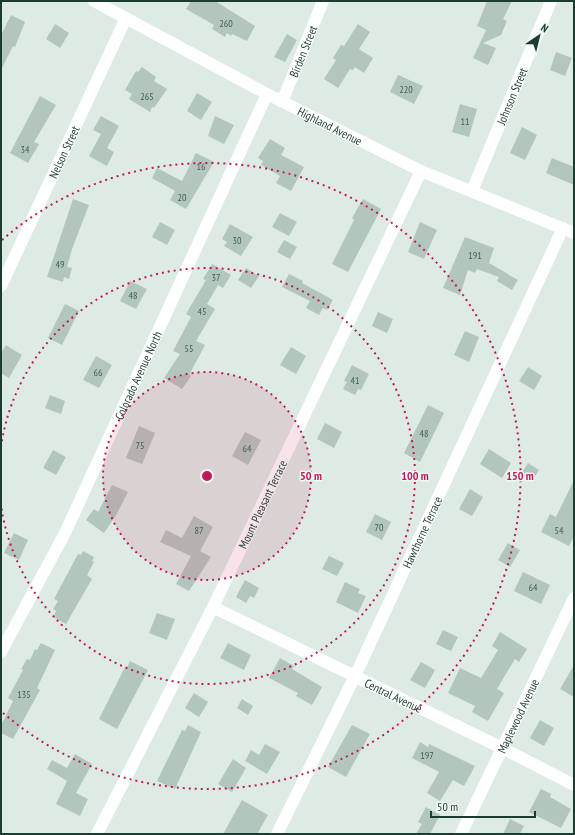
<svg xmlns="http://www.w3.org/2000/svg" width="575" height="835" font-family="'PT Sans Narrow',sans-serif">
	<rect width="100%" height="100%" fill="#ddebe4"/>
	<!-- building -->
	<g fill="#b3c6bd">
		<path d="M191 1H215L255 26 247 41 232 34 231 36 227 33 225 37 212 29 214 25 186 9Z"/>
		<path d="M487 1H512L503 19 507 21 501 35 483 43 496 48 488 65 473 58 486 30 477 26Z"/>
		<path d="M11 15 25 22 15 47 13 46 1 70V35Z"/>
		<path d="M55 24 69 33 60 48 46 39Z"/>
		<path d="M358 24 370 32 359 49 373 58 364 73 355 67 353 70 350 69 338 88 324 79 336 60 333 58 341 45 344 46Z"/>
		<path d="M287 34 297 40 285 62 274 57Z"/>
		<path d="M556 52 572 58 565 76 550 70Z"/>
		<path d="M142 67 156 77 154 81 167 89 154 108 152 107 150 112 129 99 132 94 125 90 136 71 138 72Z"/>
		<path d="M398 75 423 86 414 104 390 92Z"/>
		<path d="M197 93 212 102 201 120 187 111Z"/>
		<path d="M40 96 56 105 34 142 39 144 28 163 10 153Z"/>
		<path d="M460 104 477 109 469 137 452 132Z"/>
		<path d="M101 116 119 126 107 148 114 152 107 166 89 156 101 134 93 130Z"/>
		<path d="M215 116 234 125 224 144 208 136Z"/>
		<path d="M522 127 537 135 525 160 510 153Z"/>
		<path d="M270 139 285 148 281 155 304 167 291 191 276 183 280 176 261 165 263 161 258 158Z"/>
		<path d="M196 153 214 162 186 209 170 200 175 191 152 178 157 168 182 181Z"/>
		<path d="M552 158 574 167V185L546 173Z"/>
		<path d="M73 199 89 205 72 249 67 267 72 268 69 279 64 277 63 282 47 277Z"/>
		<path d="M363 199 381 209 348 272 332 264 354 220 352 218Z"/>
		<path d="M280 213 297 222 289 236 272 227Z"/>
		<path d="M160 222 175 230 167 245 152 237Z"/>
		<path d="M420 222 437 230 424 259 408 252Z"/>
		<path d="M230 224 253 237 241 256 224 246 227 242 222 239Z"/>
		<path d="M465 237 494 248 489 263 518 280 512 290 497 281 499 277 477 269 475 273 468 270 460 295 443 288Z"/>
		<path d="M284 240 297 247 290 259 277 252Z"/>
		<path d="M212 264 231 275 223 288 218 285 207 304 215 309 196 341 205 345 189 375 191 376 182 389 164 378 180 354 173 351 191 317 186 314 206 280 203 279Z"/>
		<path d="M246 268 259 276 251 288 238 280Z"/>
		<path d="M289 274 303 281 302 283 333 300 327 310 323 308 319 315 306 308 310 301 282 287Z"/>
		<path d="M130 281 147 289 136 309 120 301Z"/>
		<path d="M65 304 79 311 62 345 48 338Z"/>
		<path d="M378 312 393 319 387 333 372 326Z"/>
		<path d="M465 331 479 337 469 362 454 355Z"/>
		<path d="M6 345 22 355 9 378 1 373V353Z"/>
		<path d="M291 347 306 356 296 374 280 365Z"/>
		<path d="M96 356 112 365 99 388 83 380Z"/>
		<path d="M352 365 369 374 361 390 358 389 355 395 343 389 347 382 344 381Z"/>
		<path d="M528 367 542 376 534 390 519 381Z"/>
		<path d="M50 395 65 401 61 414 45 408Z"/>
		<path d="M428 405 444 413 420 462 404 453Z"/>
		<path d="M325 423 342 432 334 448 317 439Z"/>
		<path d="M139 426 155 433 142 464 126 458Z"/>
		<path d="M245 432 261 440 248 465 232 456Z"/>
		<path d="M489 449 511 463 502 478 480 464Z"/>
		<path d="M53 450 66 457 56 475 43 468Z"/>
		<path d="M528 463 539 470 532 481 521 474Z"/>
		<path d="M574 480V536L569 546 541 532 550 514 556 517Z"/>
		<path d="M112 485 128 492 115 517 104 533 86 520 94 509 98 512Z"/>
		<path d="M470 489 483 497 472 516 459 509Z"/>
		<path d="M375 514 391 522 382 540 366 532Z"/>
		<path d="M194 516 213 527 200 551 211 557 189 591 176 584 191 556 160 542 166 530 182 538Z"/>
		<path d="M14 533 28 540 19 560 4 553Z"/>
		<path d="M508 543 520 550 510 567 498 560Z"/>
		<path d="M83 551 94 557 92 561 94 562 87 575 92 579 66 624 53 617 56 611 53 609 58 601 54 599 78 554 81 555Z"/>
		<path d="M329 556 344 563 337 576 322 569Z"/>
		<path d="M523 572 550 585 541 604 514 591Z"/>
		<path d="M245 580 259 588 254 598 250 596 246 603 236 597Z"/>
		<path d="M345 582 360 589 358 593 366 596 358 613 336 602Z"/>
		<path d="M157 613 175 619 167 640 149 633Z"/>
		<path d="M443 630 458 637 451 651 436 644Z"/>
		<path d="M500 632 527 649 519 662 515 659 497 689 504 693 488 721 472 712 475 706 448 693 460 668 481 678 498 650 492 646Z"/>
		<path d="M41 643 55 650 37 688 40 690 13 739 1 733V725L13 701 8 698 23 670 21 669 27 659 30 660 35 649 37 650Z"/>
		<path d="M228 643 251 655 244 670 220 658Z"/>
		<path d="M280 658 294 666 292 669 322 687 312 705 296 696 298 693 269 678Z"/>
		<path d="M130 661 148 670 117 729 99 719 125 667 127 668Z"/>
		<path d="M421 662 435 670 425 688 410 680Z"/>
		<path d="M574 665V697L560 689Z"/>
		<path d="M194 693 208 702 199 717 185 708Z"/>
		<path d="M242 699 253 706 248 715 237 708Z"/>
		<path d="M540 720 554 728 544 746 530 738Z"/>
		<path d="M188 725 201 732 175 789 157 781 182 730 185 731Z"/>
		<path d="M352 725 370 734 346 777 328 767Z"/>
		<path d="M420 742 428 747 429 744 475 766 464 786 453 780 440 801 427 793 439 772 412 758Z"/>
		<path d="M265 744 280 752 267 774 245 761 251 750 259 755Z"/>
		<path d="M75 754 92 764 76 793 88 799 80 816 56 804 67 781 47 769 52 760 67 768Z"/>
		<path d="M233 759 246 768 232 792 218 784Z"/>
		<path d="M541 789 551 794 550 797 571 809 561 828 529 812Z"/>
		<path d="M242 800 268 815 257 834H223Z"/>
		<path d="M426 807 440 815 430 834H416L422 824 418 822Z"/>
		<path d="M510 819 524 826 520 834H503Z"/>
	</g>
	<g fill="none" stroke-linecap="round" stroke-linejoin="round">
		<!-- minor -->
		<g stroke="#fff" stroke-width="12">
			<path id="s1" d="M282 102 323 1"/>
			<path id="s2" d="M472 191 551 1"/>
			<path id="s3" d="M1 286 126 18"/>
			<path id="s4" d="M213 607 502 748 574 785"/>
			<path id="s5" d="M1 652 65 533 267 94"/>
			<path id="s6" d="M97 834 213 607 421 171"/>
			<path id="s7" d="M277 834 355 676 563 228"/>
			<path id="s8" d="M461 834 574 598"/>
		</g>
		<!-- tertiary -->
		<path stroke="#fff" stroke-width="12" id="s9" d="M94 1 267 94 421 171 574 233"/>
	</g>
	<!-- distance rings -->
	<circle cx="207" cy="476" r="104" fill="#c2185b" fill-opacity=".12"/>
	<g fill="none" stroke="#c2185b" stroke-width="2" stroke-dasharray="2 4">
		<circle cx="207" cy="476" r="104"/>
		<path d="M1 447A208 208 0 1 1 1 505"/>
		<path d="M2 240A313 313 0 1 1 2 712"/>
	</g>
	<g text-anchor="middle" dominant-baseline="central" stroke-width="3" stroke-linejoin="round" paint-order="stroke">
		<!-- number labels -->
		<g font-size="10" fill="#425e54">
			<text x="226" y="23">260</text>
			<text x="406" y="89">220</text>
			<text x="147" y="96">265</text>
			<text x="465" y="121">11</text>
			<text x="25" y="149">34</text>
			<text x="201" y="166">16</text>
			<text x="182" y="197">20</text>
			<text x="237" y="240">30</text>
			<text x="475" y="255">191</text>
			<text x="60" y="264">49</text>
			<text x="216" y="277">37</text>
			<text x="133" y="295">48</text>
			<text x="202" y="311">45</text>
			<text x="189" y="348">55</text>
			<text x="98" y="372">66</text>
			<text x="355" y="380">41</text>
			<text x="424" y="433">48</text>
			<text x="140" y="445">75</text>
			<text x="247" y="448">64</text>
			<text x="379" y="527">70</text>
			<text x="199" y="530">87</text>
			<text x="559" y="530">54</text>
			<text x="533" y="587">64</text>
			<text x="24" y="694">135</text>
			<text x="427" y="755">197</text>
		</g>
		<!-- street labels -->
		<g font-size="12" fill="#1d3c31" stroke="#eef8f2">
			<text stroke="none"><textPath href="#s1" startOffset="55">Birden Street</textPath></text>
			<text stroke="none"><textPath href="#s2" startOffset="103">Johnson Street</textPath></text>
			<text stroke="none"><textPath href="#s9" startOffset="267">Highland Avenue</textPath></text>
			<text stroke="none"><textPath href="#s3" startOffset="148">Nelson Street</textPath></text>
			<text stroke="none"><textPath href="#s5" startOffset="309">Colorado Avenue North</textPath></text>
			<text stroke="none"><textPath href="#s6" startOffset="369">Mount Pleasant Terrace</textPath></text>
			<text stroke="none"><textPath href="#s7" startOffset="335">Hawthorne Terrace</textPath></text>
			<text stroke="none"><textPath href="#s4" startOffset="201">Central Avenue</textPath></text>
			<text stroke="none"><textPath href="#s8" startOffset="131">Maplewood Avenue</textPath></text>
		</g>
	</g>
	<circle cx="207" cy="476" r="6" fill="#c2185b" stroke="#eef8f2" stroke-width="2"/>
	<g font-size="12" text-anchor="middle" font-weight="bold" fill="#c2185b" stroke="#eef8f2" stroke-width="3" stroke-linejoin="round" paint-order="stroke">
		<text x="311" y="480">50 m</text>
		<text x="415" y="480">100 m</text>
		<text x="520" y="480">150 m</text>
	</g>
	<!-- border -->
	<rect width="575" height="835" fill="none" stroke="#1d3c31" stroke-width="4"/>
	<!-- north arrow -->
	<g transform="translate(539 36) rotate(35)" stroke="#eef8f2" stroke-width="3" paint-order="stroke">
	<path d="M0-3L7 15L0 10L-7 15Z" fill="#1d3c31"/>
	<text y="-6" font-size="11" font-weight="bold" text-anchor="middle" fill="#1d3c31">N</text>
	</g>
	<!-- scale -->
	<path d="M431 811v6h104v-6" fill="none" stroke="#1d3c31" stroke-width="2"/>
	<text x="437" y="811" font-size="12" fill="#1d3c31" stroke="#eef8f2" stroke-width="3" paint-order="stroke">50 m</text>
</svg>
